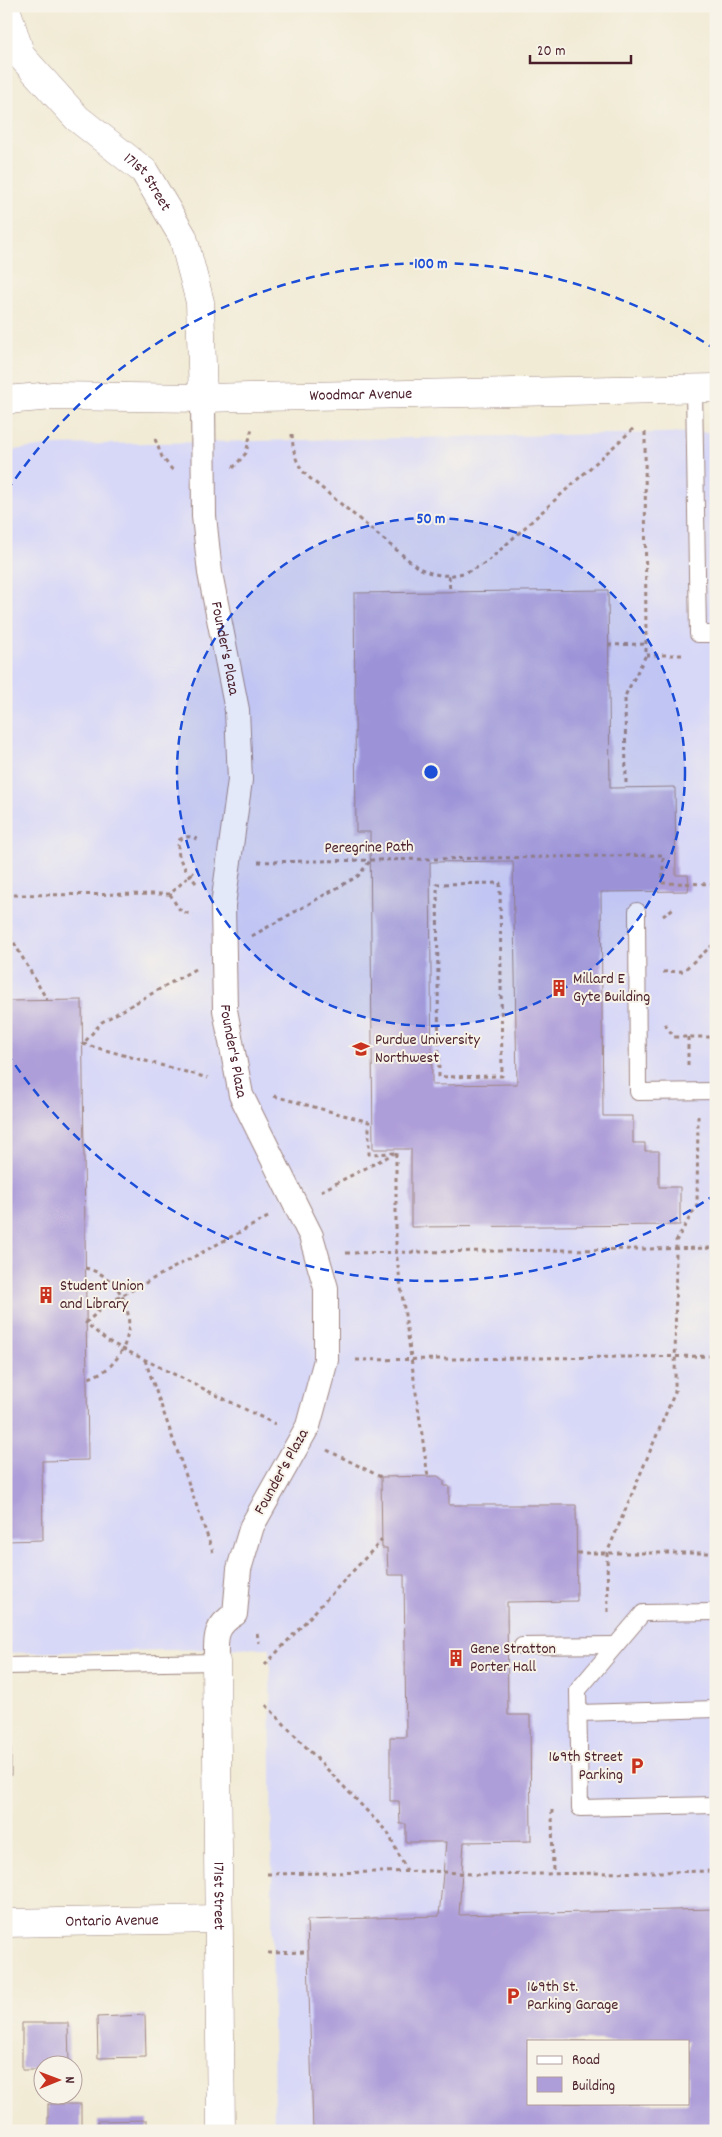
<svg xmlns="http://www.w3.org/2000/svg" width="722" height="2137" font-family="Dekko,sans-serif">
	<rect width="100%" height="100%" fill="#f7f3e8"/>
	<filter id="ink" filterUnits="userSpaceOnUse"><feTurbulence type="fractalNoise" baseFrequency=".02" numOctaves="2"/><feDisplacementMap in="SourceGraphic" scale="10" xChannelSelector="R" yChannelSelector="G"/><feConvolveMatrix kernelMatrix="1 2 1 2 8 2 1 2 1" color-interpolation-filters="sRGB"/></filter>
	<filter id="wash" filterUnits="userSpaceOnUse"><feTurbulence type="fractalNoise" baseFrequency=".0096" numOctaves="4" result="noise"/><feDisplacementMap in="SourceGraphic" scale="20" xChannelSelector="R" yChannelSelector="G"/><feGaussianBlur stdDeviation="1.12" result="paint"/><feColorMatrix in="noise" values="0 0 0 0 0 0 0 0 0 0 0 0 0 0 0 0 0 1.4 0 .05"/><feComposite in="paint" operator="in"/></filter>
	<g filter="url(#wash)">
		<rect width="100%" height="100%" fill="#f1ebd5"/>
		<!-- built -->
		<path fill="#d7d7f8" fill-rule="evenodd" d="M716 432V2131H274L270 1648 6 1653V451L54 445ZM528 2041H688V2103H528Z"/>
		<g id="blocks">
			<!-- building -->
			<g fill="#ad9dd9" fill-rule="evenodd">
				<path d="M608 590 610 788 675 787 676 875H688L689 884 688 891 601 892 603 1116H633V1143H645V1151H659V1187H680V1225L411 1227V1149H373L370 832H356L354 593ZM513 861 517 1084 432 1085 430 862Z"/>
				<path d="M82 1000 88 1460 42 1461 43 1540 6 1541V1001Z"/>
				<path d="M438 1476 444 1481V1486H449V1505H576L577 1601 507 1602 508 1715H530L531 1841 464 1842 459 1915 716 1909V2131H313L307 1920 439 1916 446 1842H406V1824H400L399 1801H390V1737H406L404 1575H388L387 1548H382L381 1477ZM528 2041H688V2103H528Z"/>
				<rect x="6" y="1730" width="5" height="45"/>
				<path d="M145 2015 146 2057 98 2058 97 2017Z"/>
				<path d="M22 2023H68L69 2064H42V2070H22Z"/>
				<rect x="48" y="2104" width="33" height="27"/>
				<path d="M147 2120V2131H98V2121Z"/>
			</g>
		</g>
	</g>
	<g filter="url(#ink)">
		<use href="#blocks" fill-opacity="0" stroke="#9e8580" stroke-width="1"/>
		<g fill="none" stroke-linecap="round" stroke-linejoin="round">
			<!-- service casing -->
			<g stroke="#9e8580" stroke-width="18">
				<g id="service">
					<path d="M694 388 698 634H716"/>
					<path d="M637 911 638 1092 716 1091"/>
					<path d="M716 1612 643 1613 578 1690 580 1808 716 1805"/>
					<path d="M522 1646 616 1645"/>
					<path d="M6 1666 216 1662"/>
					<path d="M579 1713 716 1709"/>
				</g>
			</g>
			<!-- pedestrian casing -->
			<g stroke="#9e8580" stroke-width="26">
				<g id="pedestrian">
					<path id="s1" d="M203 398 204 516 210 573 237 710 240 780 223 905 225 1010 241 1095 311 1236 326 1288V1360L308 1426 252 1526 239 1569 235 1614C213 1627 216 1640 216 1662"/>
				</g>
			</g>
			<!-- minor casing -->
			<g stroke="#9e8580" stroke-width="29">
				<g id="minor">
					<path id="s2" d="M6 8 21 56 77 118 144 171 183 237 200 302 203 398"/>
					<path id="s3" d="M6 400 53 396 203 398 716 388"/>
					<path id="s4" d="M216 1662 221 2131"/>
					<path id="s5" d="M6 1923 218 1919"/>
				</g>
			</g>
			<!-- path -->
			<g stroke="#9e8580" stroke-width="3" stroke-dasharray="4 4" stroke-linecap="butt">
				<path d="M292 434C293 451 295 462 306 475L417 567C443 581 463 576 487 562L634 428"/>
				<path d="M155 439 162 457 174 472"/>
				<path d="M233 468 246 453 252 428"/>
				<path d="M449 576 450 592"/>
				<path d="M608 645 646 644"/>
				<path d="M646 655H683"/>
				<path d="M626 783 625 696 646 655 645 428"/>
				<path d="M258 862 663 855V883L716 884"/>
				<path d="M196 883C185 869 175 858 179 840 188 835 193 836 201 842"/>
				<path d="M500 883 502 1076 439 1077 437 884Z"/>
				<path d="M170 894C177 905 179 915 193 913"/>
				<path d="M6 895 170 894 198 868"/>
				<path d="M663 916 675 907"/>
				<path d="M6 929 47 1000"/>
				<path d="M252 936 358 876 370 861"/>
				<path d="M195 969 102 1022 83 1044 208 1078"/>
				<path d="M663 972 683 971 716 942"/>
				<path d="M665 1024 674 1037H716"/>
				<path d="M688 1037V1066"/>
				<path d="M274 1096 369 1122V1154L396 1153"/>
				<path d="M396 1153V1252L428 1477"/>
				<path d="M321 1191 393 1154"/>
				<path d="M268 1217 106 1304 86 1323 106 1340 123 1349 275 1424"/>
				<path d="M346 1253 716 1248"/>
				<path d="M85 1268C128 1278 143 1330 113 1363 107 1371 96 1375 87 1379"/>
				<path d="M145 1360 213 1552"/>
				<path d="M356 1360 716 1356"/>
				<path d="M327 1450 381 1477"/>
				<path d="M577 1553H716"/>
				<path d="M608 1612 607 1553 675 1392 676 1241 697 1205 698 1116"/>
				<path d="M257 1633 259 1643"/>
				<path d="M265 1665 382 1540"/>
				<path d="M266 1705 388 1833 407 1871"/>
				<path d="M552 1810 553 1874"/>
				<path d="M267 1874 433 1871 482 1875 716 1871"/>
				<path d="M268 1953 308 1952"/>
			</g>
			<!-- service -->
			<use href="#service" stroke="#fff" stroke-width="16"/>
			<!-- pedestrian -->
			<use href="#pedestrian" stroke="#fff" stroke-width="24"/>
			<!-- minor -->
			<use href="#minor" stroke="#fff" stroke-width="28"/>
		</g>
	</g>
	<!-- distance rings -->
	<circle cx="431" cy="772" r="254" fill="#1d4ed8" fill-opacity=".12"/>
	<g fill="none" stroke="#1d4ed8" stroke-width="2.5" stroke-dasharray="9 6">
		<circle cx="431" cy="772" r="254"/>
		<path d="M716 1194A509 509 0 0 1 7 1053M7 491A509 509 0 0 1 716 350"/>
	</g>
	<!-- icons -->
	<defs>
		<g id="building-bare" transform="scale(1.35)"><path d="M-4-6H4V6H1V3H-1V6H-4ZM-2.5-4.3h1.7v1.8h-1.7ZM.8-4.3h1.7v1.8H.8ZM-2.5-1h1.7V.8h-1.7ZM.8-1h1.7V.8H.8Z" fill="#c8321e" stroke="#f7f3e8" stroke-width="2.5" paint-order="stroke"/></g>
		<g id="university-bare" transform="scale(1.35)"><path d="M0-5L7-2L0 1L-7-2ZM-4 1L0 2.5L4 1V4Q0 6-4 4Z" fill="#c8321e" stroke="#f7f3e8" stroke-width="2.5" paint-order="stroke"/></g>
		<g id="parking-bare" transform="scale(1.35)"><path d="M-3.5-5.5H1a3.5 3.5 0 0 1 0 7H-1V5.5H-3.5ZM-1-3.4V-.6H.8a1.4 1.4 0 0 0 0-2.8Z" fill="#c8321e" stroke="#f7f3e8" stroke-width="2.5" paint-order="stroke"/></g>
	</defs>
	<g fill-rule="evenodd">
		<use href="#building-bare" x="559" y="988"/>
		<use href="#university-bare" x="361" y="1049"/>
		<use href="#building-bare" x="46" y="1295"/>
		<use href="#building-bare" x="456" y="1658"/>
		<use href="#parking-bare" x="637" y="1766"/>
		<use href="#parking-bare" x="513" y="1996"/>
	</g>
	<g text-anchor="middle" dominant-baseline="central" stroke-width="4" stroke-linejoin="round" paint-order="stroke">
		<!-- street labels -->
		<g font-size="16" fill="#4a1f2b" stroke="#f7f3e8">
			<text stroke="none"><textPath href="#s2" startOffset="230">171st Street</textPath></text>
			<text stroke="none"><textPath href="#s3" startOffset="355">Woodmar Avenue</textPath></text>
			<text stroke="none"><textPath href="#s1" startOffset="252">Founder's Plaza</textPath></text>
			<text transform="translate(369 848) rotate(-1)">Peregrine Path</text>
			<text stroke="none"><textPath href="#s1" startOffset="658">Founder's Plaza</textPath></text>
			<text transform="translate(282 1472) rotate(-61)">Founder's Plaza</text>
			<text stroke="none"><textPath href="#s4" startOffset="234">171st Street</textPath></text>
			<text stroke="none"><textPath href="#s5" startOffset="106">Ontario Avenue</textPath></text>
		</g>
		<!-- poi labels -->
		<g font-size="16" fill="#4a1f2b" stroke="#f7f3e8" text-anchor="start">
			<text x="573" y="979">Millard E<tspan x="573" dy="18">Gyte Building</tspan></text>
			<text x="375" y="1040">Purdue University<tspan x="375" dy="18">Northwest</tspan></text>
			<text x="60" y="1286">Student Union<tspan x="60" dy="18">and Library</tspan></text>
			<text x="470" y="1649">Gene Stratton<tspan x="470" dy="18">Porter Hall</tspan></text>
			<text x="623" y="1757" text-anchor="end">169th Street<tspan x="623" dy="18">Parking</tspan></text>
			<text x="527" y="1987">169th St.<tspan x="527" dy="18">Parking Garage</tspan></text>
		</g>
	</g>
	<circle cx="431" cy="772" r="8" fill="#1d4ed8" stroke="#f7f3e8" stroke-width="2.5"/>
	<g font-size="15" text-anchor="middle" font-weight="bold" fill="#1d4ed8" stroke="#f7f3e8" stroke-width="4" stroke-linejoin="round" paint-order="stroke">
		<text x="431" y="268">100 m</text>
		<text x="431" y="523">50 m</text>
	</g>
	<!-- margin -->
	<rect width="722" height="2137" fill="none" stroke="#f7f3e8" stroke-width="25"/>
	<!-- legend -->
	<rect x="527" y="2040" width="162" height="65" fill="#f7f3e8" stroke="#b29e9c"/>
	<rect x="537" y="2056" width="25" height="8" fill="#ffffff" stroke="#b29e9c"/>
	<text x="572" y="2064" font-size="15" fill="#4a1f2b">Road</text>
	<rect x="537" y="2077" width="25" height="15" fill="#ad9dd9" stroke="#b29e9c"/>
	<text x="572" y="2090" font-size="15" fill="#4a1f2b">Building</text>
	<!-- north arrow -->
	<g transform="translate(58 2080) rotate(89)"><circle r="24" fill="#f7f3e8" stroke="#b29e9c"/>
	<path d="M0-4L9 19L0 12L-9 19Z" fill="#c8321e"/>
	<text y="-8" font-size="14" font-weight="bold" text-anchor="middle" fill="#4a1f2b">N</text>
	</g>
	<!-- scale -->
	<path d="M530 55v8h101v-8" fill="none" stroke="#4a1f2b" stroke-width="2.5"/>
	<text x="537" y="55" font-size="15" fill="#4a1f2b" stroke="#f7f3e8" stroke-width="4" paint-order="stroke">20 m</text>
</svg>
